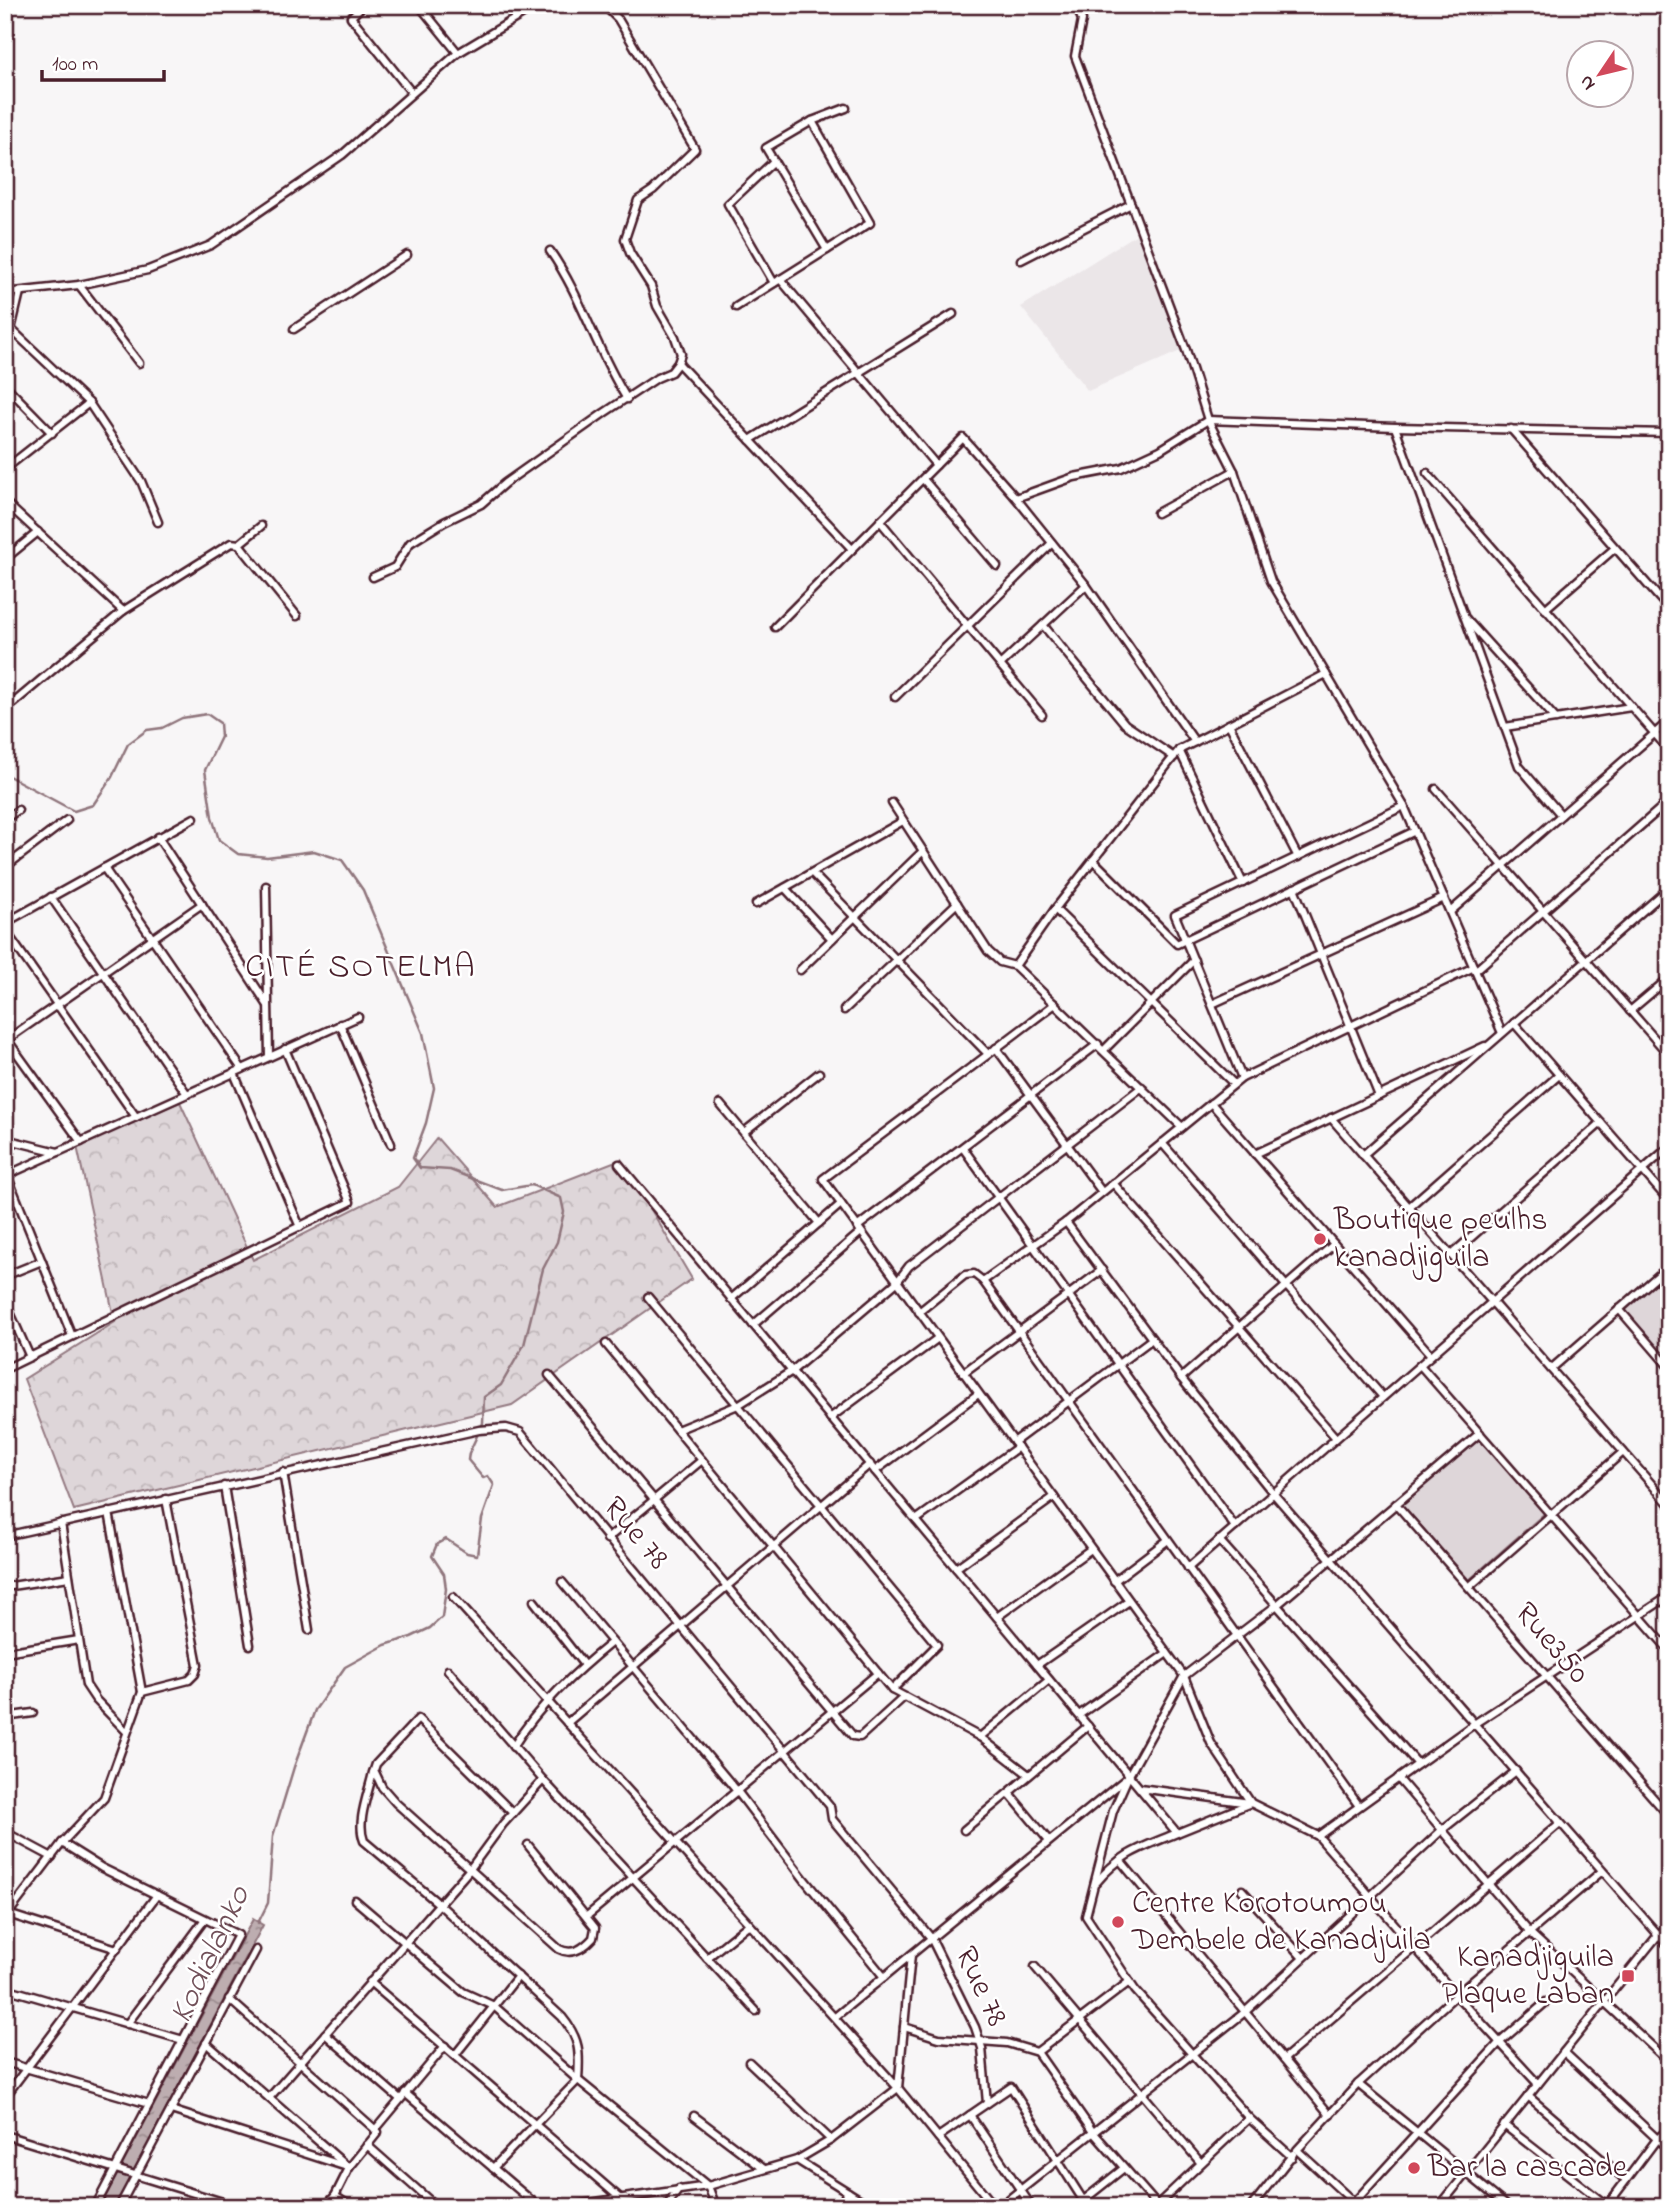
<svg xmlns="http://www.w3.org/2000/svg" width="1674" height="2212" font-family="'Indie Flower',sans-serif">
	<defs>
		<pattern id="forest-crowns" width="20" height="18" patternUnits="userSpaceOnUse" patternTransform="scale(1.75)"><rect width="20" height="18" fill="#ded6d9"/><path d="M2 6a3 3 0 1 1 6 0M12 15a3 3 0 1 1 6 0" fill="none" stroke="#c0b7ba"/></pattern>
		<pattern id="water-ripples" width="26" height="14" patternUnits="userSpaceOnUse" patternTransform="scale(1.75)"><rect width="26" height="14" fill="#bdadb0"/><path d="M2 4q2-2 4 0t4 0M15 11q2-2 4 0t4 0" fill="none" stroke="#9c8c8f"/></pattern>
	</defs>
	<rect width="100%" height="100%" fill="#f8f6f7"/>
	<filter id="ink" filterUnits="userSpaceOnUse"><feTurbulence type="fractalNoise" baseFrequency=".0143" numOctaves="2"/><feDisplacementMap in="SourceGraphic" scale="14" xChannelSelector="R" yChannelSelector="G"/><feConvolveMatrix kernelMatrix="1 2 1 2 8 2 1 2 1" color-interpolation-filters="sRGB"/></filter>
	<g filter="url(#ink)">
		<!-- built -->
		<path fill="#ebe6e8" d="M1137 234 1185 349 1088 391 1021 307Z"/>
		<!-- forest -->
		<path fill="url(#forest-crowns)" stroke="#947a82" stroke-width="2" d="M180 1102 253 1260 398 1187 437 1138 497 1207 621 1159 692 1279 512 1405 74 1510 24 1379 115 1322 77 1146Z"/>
		<!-- pitch -->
		<g fill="#ded6d9" stroke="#947a82" stroke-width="2">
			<path d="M1669 1270V1363L1623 1310Z"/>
			<path d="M1480 1437 1546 1512 1469 1580 1402 1505Z"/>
		</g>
		<!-- water -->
		<path fill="url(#water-ripples)" stroke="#8f747b" stroke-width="2" d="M253 1919 263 1925 115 2207H100Z"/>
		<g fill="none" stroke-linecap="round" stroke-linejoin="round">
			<!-- stream -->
			<path stroke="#8f747b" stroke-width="2.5" d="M5 774 74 811 93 805 112 777 128 744 147 730 162 728 182 718 207 714 220 723 221 737 205 770 212 817 219 840 238 854 267 857 314 851 342 860 363 890 423 1033 434 1088 426 1123 413 1158 420 1168 450 1170 502 1190 532 1185 561 1198 564 1212 557 1242 543 1269 524 1345 501 1385 484 1397 483 1423 469 1453 468 1460 483 1478 488 1476 494 1485 482 1519 477 1555 467 1553 446 1539 437 1544 432 1556 444 1574 446 1589 442 1617 430 1628 411 1637 385 1645 345 1667 315 1710 294 1767 273 1836 268 1903 258 1923"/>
			<!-- minor casing -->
			<g stroke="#4a1f2b" stroke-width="11">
				<g id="minor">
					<path d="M363 5 351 17 412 93"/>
					<path d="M419 5 458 53"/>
					<path d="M1076 5 1082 20 1075 56 1186 350 1208 420 1234 471 1271 581 1404 806 1502 1033"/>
					<path d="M774 161 728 204 774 283"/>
					<path d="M827 250 766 148 812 121 846 108"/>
					<path d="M550 251C582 297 597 352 627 399"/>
					<path d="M1021 260 1131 204"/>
					<path d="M780 279 936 465"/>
					<path d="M79 285 139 363"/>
					<path d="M5 293 79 285 148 270 211 245 342 155 458 53 538 5"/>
					<path d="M736 307 870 223 812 121"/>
					<path d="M11 329 89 403 141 481 158 522"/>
					<path d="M294 329 407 255"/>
					<path d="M5 355 20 292"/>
					<path d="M678 363 852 549"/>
					<path d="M5 385 52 433"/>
					<path d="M1395 427 1519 766 1561 815"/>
					<path d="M1511 429 1669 609"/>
					<path d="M750 440 953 314"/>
					<path d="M5 469 89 403"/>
					<path d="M1427 473 1669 750"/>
					<path d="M923 479 997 566"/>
					<path d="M1016 498 1074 477 1121 468 1160 450 1208 420 1395 427 1669 433"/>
					<path d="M5 502 123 611 231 543 239 544 261 526"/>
					<path d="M1157 513 1234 471"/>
					<path d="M880 521 1042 715"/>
					<path d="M239 544 297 616"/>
					<path d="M5 559 38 532"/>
					<path d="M373 577 395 567 410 543 444 522 481 504 505 483 604 413 657 378 671 372 678 363 681 354 675 337 657 306 651 286 630 253 625 239 638 200 653 190 695 149 618 19 604 5"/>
					<path d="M1545 609 1615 548"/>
					<path d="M1466 619 1556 719"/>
					<path d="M1043 625 1125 724 1174 757"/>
					<path d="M775 627 963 438 1016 498 1086 585 1195 742"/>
					<path d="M1000 665 1086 585"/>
					<path d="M895 697 1052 543"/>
					<path d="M5 710 123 611"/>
					<path d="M1229 724 1298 857"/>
					<path d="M1505 727 1631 707"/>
					<path d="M1179 750 1243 883"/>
					<path d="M1436 789 1669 1055"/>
					<path d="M892 803 988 951 1000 962 1015 966 1182 1127"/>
					<path d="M5 819 18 810"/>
					<path d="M158 837 267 1004"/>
					<path d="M1093 860 1177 944 1415 831"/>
					<path d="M5 867 67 820"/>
					<path d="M104 868 242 1069"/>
					<path d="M812 873 988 1054"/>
					<path d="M266 886 269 1057"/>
					<path d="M785 888 832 939"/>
					<path d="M1294 888 1379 1096"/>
					<path d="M51 897 187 1094"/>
					<path d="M756 904 903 821"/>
					<path d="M1055 909 1234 1084"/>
					<path d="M1450 912 1669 721"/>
					<path d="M5 923 194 818"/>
					<path d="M5 930 136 1117"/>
					<path d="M1015 966 1055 909 1179 750 1326 674"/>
					<path d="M800 970 923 851"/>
					<path d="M1475 971 1669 801"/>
					<path d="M1055 1004 823 1179 1184 1676 1211 1743 1251 1803 1318 1836 1456 1995 1538 2084"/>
					<path d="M1212 1004 1444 898"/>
					<path d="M844 1010 957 903"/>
					<path d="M1630 1011 1669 978"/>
					<path d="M1514 1023 1669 1201"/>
					<path d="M340 1024 391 1144"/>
					<path d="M6 1038 81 1142"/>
					<path d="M5 1041 202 904"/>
					<path d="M996 1048 1102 1192"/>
					<path d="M1104 1050 1194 960"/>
					<path d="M234 1073 300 1227"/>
					<path d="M1242 1078 1175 915 1404 806"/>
					<path d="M1211 1103 1431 1355"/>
					<path d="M720 1104 819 1223"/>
					<path d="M1331 1118 1669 1504"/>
					<path d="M744 1132 819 1073"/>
					<path d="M5 1139 58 1152"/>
					<path d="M1162 1143 1383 1397"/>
					<path d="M963 1148 1235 1527"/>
					<path d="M1255 1154 1485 1046"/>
					<path d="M1363 1155 1669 888"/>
					<path d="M619 1164 1177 1833 1251 1803"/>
					<path d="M7 1175 72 1336"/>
					<path d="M5 1176 358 1017"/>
					<path d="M1113 1183 1336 1438"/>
					<path d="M1409 1207 1559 1075"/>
					<path d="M1066 1222 1181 1378 1273 1493 1669 1947"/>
					<path d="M857 1227 1098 1044"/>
					<path d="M1451 1255 1601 1123"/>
					<path d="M5 1276 42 1261"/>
					<path d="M983 1281 1066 1222 1242 1078 1474 967"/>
					<path d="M648 1297 937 1645 892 1690"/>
					<path d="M731 1299 841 1204"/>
					<path d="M5 1301 30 1357"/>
					<path d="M1619 1309 1669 1367"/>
					<path d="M919 1312 965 1275 974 1274 983 1281 1359 1806"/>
					<path d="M753 1325 861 1232"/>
					<path d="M606 1344 892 1690 980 1737 1029 1775"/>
					<path d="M1420 1365 1669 1650"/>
					<path d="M5 1369 350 1202 285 1049"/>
					<path d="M1551 1369 1669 1266"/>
					<path d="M963 1373 1102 1270"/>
					<path d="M549 1375 853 1736 860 1737 904 1697"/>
					<path d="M1181 1378 1334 1244"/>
					<path d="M830 1418 938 1338"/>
					<path d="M677 1430 738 1405 792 1371 897 1282 909 1266 1142 1087"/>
					<path d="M1014 1442 1152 1339"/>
					<path d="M875 1471 978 1394"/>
					<path d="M283 1472 309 1630"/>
					<path d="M224 1486 250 1645"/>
					<path d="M1396 1504 1669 1816"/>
					<path d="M916 1520 1018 1447"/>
					<path d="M61 1523 86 1685 96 1700 126 1731"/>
					<path d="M5 1536 479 1430 506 1428 520 1432 830 1806 832 1819 931 1938 975 2027 982 2048 987 2103"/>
					<path d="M607 1539 702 1460"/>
					<path d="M1219 1540 1418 1764"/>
					<path d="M956 1568 1054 1497"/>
					<path d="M1188 1568 1669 1147"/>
					<path d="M1114 1581 1168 1540"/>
					<path d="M562 1582 737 1791 804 1879 884 1977"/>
					<path d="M5 1587 69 1577"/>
					<path d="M1469 1587 1623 1452"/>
					<path d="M453 1597 898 2088 995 2207"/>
					<path d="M534 1601 584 1665"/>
					<path d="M997 1617 1091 1549"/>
					<path d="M5 1652 79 1640"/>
					<path d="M1037 1665 1129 1601"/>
					<path d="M448 1670 543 1780 756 2011"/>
					<path d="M142 1692 189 1680 195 1674 198 1665 166 1499"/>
					<path d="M1079 1715 1167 1653"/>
					<path d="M5 1717 33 1713"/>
					<path d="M567 1723 870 1464"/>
					<path d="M980 1737 1049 1680"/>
					<path d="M513 1747C538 1706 575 1672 612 1642"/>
					<path d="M373 1772C369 1792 356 1821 364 1841L439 1904 562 2017C580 2039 580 2052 578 2080L493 2168"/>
					<path d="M1398 1778 1530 1933 1669 2062"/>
					<path d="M1140 1788 1250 1803"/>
					<path d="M1009 1793 1049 1841"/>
					<path d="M513 1813 418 1719 376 1764 374 1770 382 1787 396 1803 559 1949C572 1956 583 1949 593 1938L595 1928 528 1845"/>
					<path d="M964 1830 1088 1726"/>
					<path d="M7 1833 52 1857"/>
					<path d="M1318 1836 1474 1724 1669 1596"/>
					<path d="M62 1843 102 1868 238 1935 95 2207"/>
					<path d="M1120 1860 1330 2115"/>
					<path d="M1096 1883C1122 1852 1141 1848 1177 1833"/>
					<path d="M1242 1890 1303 1958"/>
					<path d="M355 1900 463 1992 494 2006 578 2080 708 2186 715 2204 718 2207"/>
					<path d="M8 1914 117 1949"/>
					<path d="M587 1916 878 1673"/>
					<path d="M5 1918 62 1843 104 1798 142 1692 109 1512"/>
					<path d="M707 1958 749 1924"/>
					<path d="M1035 1967 1200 2162"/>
					<path d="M370 1982 620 2198"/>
					<path d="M5 1988 183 2040"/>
					<path d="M229 1999 378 2132 349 2168 335 2196 325 2207"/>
					<path d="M835 2017 1128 1777"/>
					<path d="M127 2024 205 1919"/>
					<path d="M904 2027 939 2038 1007 2043 1037 2052 1093 2132 1157 2205"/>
					<path d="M325 2034 400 2099"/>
					<path d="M206 2043 349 2168"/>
					<path d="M1037 2052 1129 1982"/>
					<path d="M1564 2052 1669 2150"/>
					<path d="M455 2055 518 1976"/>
					<path d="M1284 2059 1560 1823"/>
					<path d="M5 2062 149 2104"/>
					<path d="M749 2062 831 2140"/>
					<path d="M1358 2084 1508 2207"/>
					<path d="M405 2093 539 2207"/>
					<path d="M1528 2096 1626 2180"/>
					<path d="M5 2097 157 1895"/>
					<path d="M269 2098 470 1869 503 1824 543 1780"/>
					<path d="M171 2110 344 2166"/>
					<path d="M970 2115 1032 2207"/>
					<path d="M694 2116 764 2169"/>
					<path d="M1504 2125 1609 2207"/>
					<path d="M375 2130 445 2046"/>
					<path d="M5 2135 239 2207"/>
					<path d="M938 2137 1011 2087 1083 2200"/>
					<path d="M367 2145 437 2207"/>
					<path d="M1292 2157 1249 2118 1135 1990 1086 1916 1113 1811 1129 1775 1184 1676 1277 1605 1480 1433"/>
					<path d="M797 2160 872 2207"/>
					<path d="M335 2196 352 2207"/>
					<path d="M119 2207 256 1950"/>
					<path d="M560 2207 708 2186 797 2160 831 2140 898 2088 911 1955"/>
					<path d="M666 2207 679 2189"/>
					<path d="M838 2207 848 2192"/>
					<path d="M999 2207 1245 2012 1442 1830 1516 1771"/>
					<path d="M1075 2207 1124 2168"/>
					<path d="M1155 2207 1249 2118"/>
					<path d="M1251 2207 1293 2154"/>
					<path d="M1350 2207 1499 2043 1546 2002"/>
					<path d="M1359 2207 1297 2150 1358 2084 1456 1995 1602 1871"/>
					<path d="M1439 2207 1658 1935 1669 1926"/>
					<path d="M1606 2207 1657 2139 1669 2129"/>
				</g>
			</g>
			<!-- minor -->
			<use href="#minor" stroke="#fff" stroke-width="6"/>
		</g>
	</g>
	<!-- markers -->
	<g fill="#d1495b" stroke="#fff" stroke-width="2.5">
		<circle cx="1320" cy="1239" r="7"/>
		<circle cx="1118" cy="1922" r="7"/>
		<rect x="1621" y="1969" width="14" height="14" rx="3.5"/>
		<circle cx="1414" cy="2168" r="7"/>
	</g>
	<g text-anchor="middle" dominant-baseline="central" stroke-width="5" stroke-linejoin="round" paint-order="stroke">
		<!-- poi labels -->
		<g font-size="32" fill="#4a1f2b" stroke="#fff" text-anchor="start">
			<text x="1334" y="1221">Boutique peulhs<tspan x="1334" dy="37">kanadjiguila</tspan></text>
			<text x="1132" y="1904">Centre Korotoumou<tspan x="1132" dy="37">Dembele de Kanadjuila</tspan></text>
			<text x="1614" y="1958" text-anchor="end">Kanadjiguila<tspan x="1614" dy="37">Plaque Laban</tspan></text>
			<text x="1428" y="2168">Bar la cascade</text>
		</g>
		<!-- street labels -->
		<g font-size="32" fill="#4a1f2b" stroke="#fff">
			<text transform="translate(635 1534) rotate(50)">Rue 78</text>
			<text transform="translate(1551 1644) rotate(49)">Rue350</text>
			<text transform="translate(980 1987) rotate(65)">Rue 78</text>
		</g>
		<!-- neighbourhood labels -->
		<g font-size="33" letter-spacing="2" fill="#4a1f2b" stroke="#fff">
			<text x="361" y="968">CITÉ SOTELMA</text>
		</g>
		<!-- water labels -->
		<g font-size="33" font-style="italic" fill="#72515a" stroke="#fff">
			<text transform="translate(211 1955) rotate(-65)">Kodialanko</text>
		</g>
	</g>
	<!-- margin -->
	<rect width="1674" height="2212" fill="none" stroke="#fff" stroke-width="28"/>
	<rect x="14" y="14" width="1646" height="2184" fill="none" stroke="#4a1f2b" stroke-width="2.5" filter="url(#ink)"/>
	<!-- north arrow -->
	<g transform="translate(1600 74) rotate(235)"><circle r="33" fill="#ffffff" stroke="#b7a5aa" stroke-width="2"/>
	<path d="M0-5L12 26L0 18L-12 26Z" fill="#d1495b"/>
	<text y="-10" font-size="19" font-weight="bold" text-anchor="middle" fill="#4a1f2b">N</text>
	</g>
	<!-- scale -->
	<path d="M42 70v10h122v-10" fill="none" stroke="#4a1f2b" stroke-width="3.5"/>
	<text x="52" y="70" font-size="21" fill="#4a1f2b" stroke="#ffffff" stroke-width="5" paint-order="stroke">100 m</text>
</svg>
